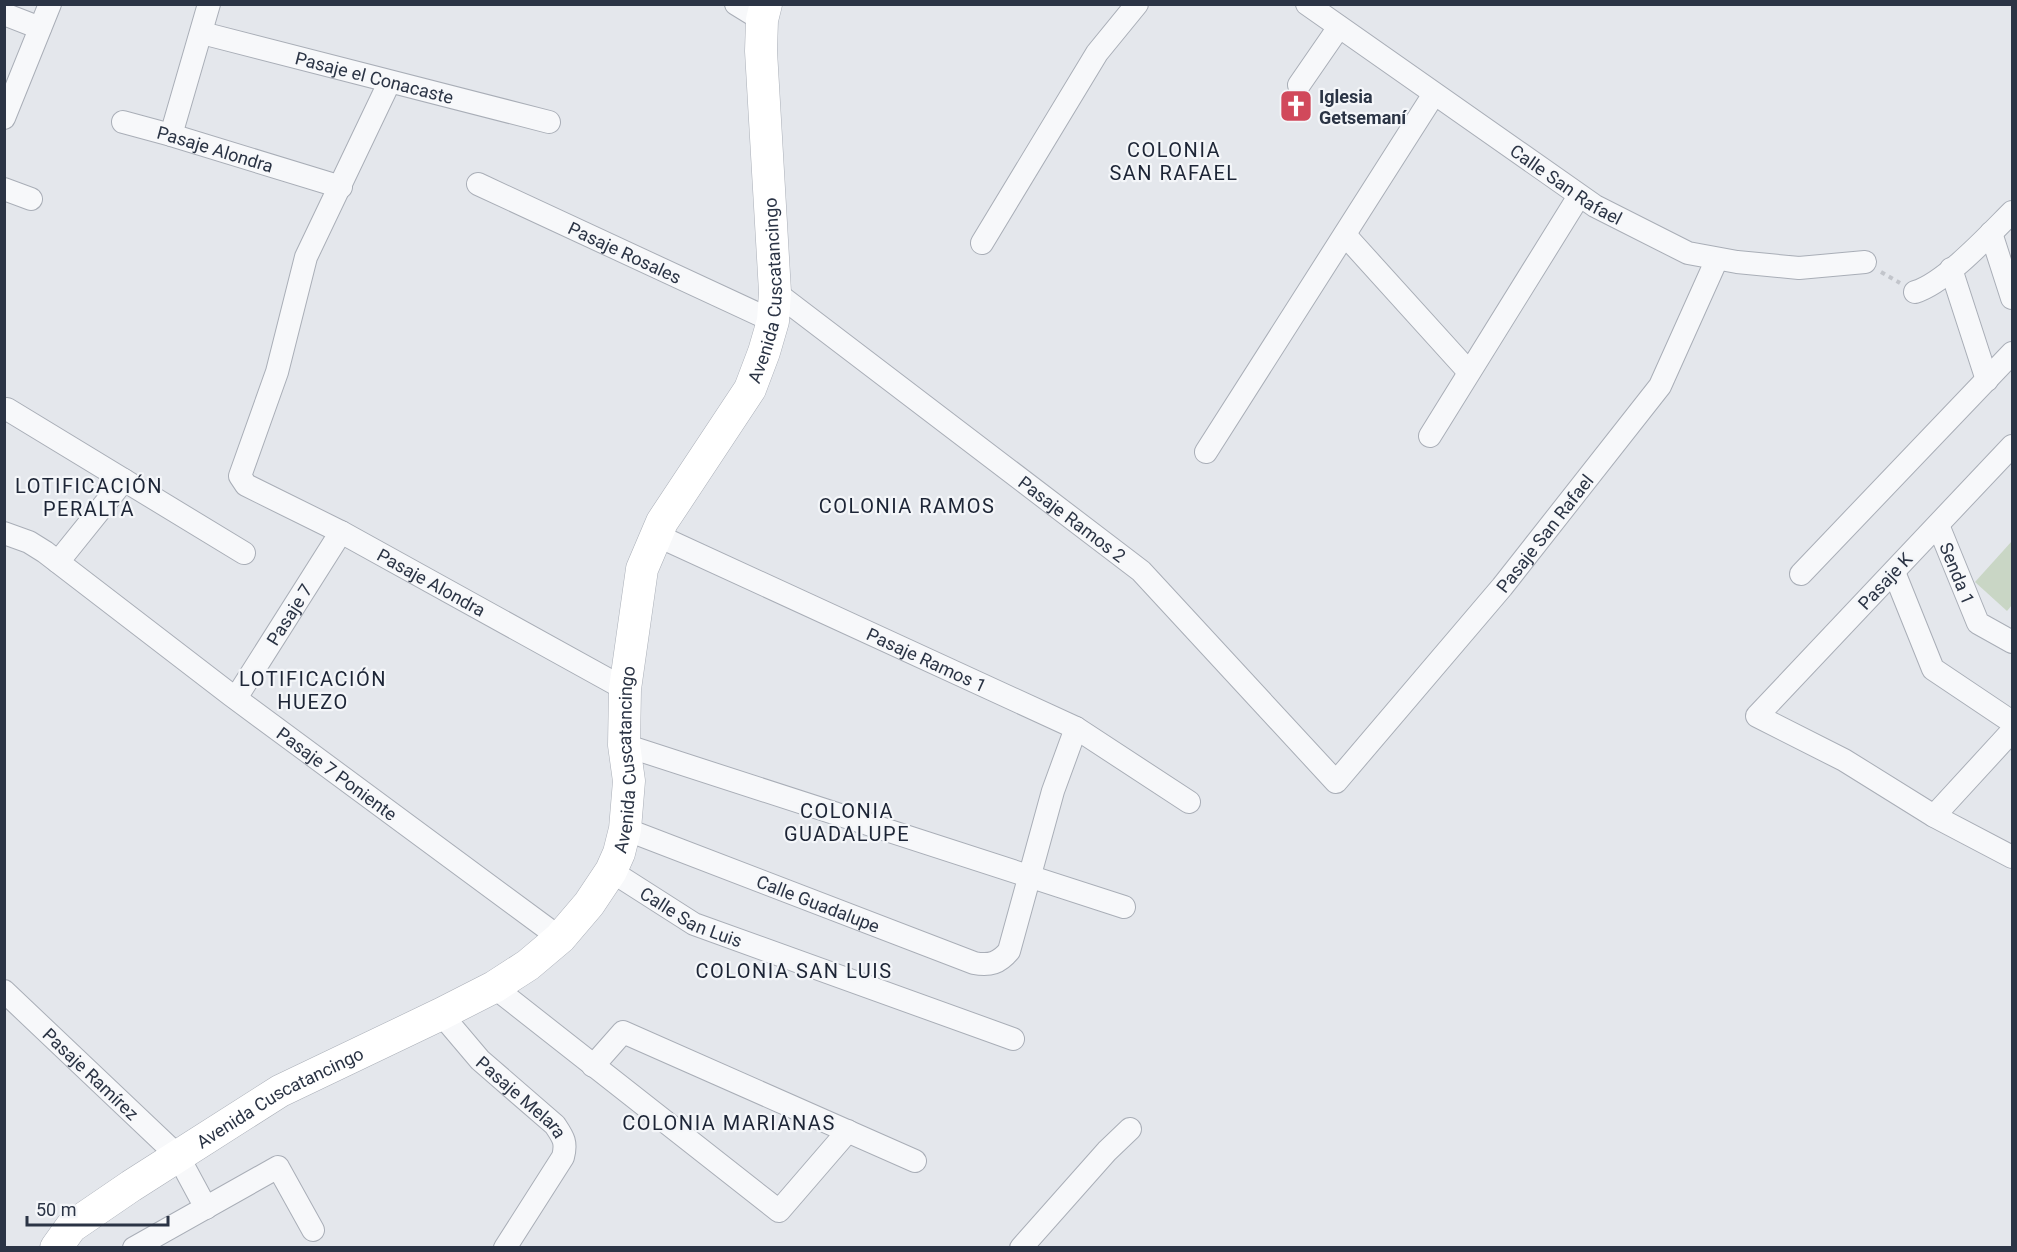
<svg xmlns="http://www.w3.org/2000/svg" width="2017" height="1252" font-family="Roboto,sans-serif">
	<rect width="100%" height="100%" fill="#e4e7ec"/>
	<!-- green -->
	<path fill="#c9d6c5" d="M2012 541V605L2007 611 1975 582Z"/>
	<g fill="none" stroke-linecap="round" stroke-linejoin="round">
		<!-- street casing -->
		<g stroke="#a9aeb7" stroke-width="24">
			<g id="street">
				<path d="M736 4 762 20"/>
				<path id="s1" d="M1307 4 1595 206 1688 253 1737 262 1799 268 1865 262"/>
				<path d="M4 14 40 28"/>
				<path id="s2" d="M202 33 549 122"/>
				<path id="s3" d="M389 83 306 257 277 372 240 476 246 485 341 532 625 689"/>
				<path d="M1299 85 1339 27"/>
				<path d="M4 118 50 4"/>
				<path id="s4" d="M123 122 171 135 341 187"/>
				<path d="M171 135 209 4"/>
				<path id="s5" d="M478 184 773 321"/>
				<path d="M4 189 31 199"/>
				<path d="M1991 233 2012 298"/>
				<path d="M1345 235 1469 372"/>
				<path d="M982 243 1097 53 1137 4"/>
				<path d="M1951 269 1987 380"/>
				<path id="s6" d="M775 292 1141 571 1336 782 1502 587 1660 386 1717 259"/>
				<path d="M1915 292C1945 283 1989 235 2012 212"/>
				<path d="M7 409 244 553"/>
				<path d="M1430 436 1579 196"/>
				<path d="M2012 446 1757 716 1844 760 1934 816 2012 857"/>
				<path d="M1206 452 1434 94"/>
				<path id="s7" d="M1938 525 1978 623 2012 642"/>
				<path id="s8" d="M4 533 29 542 45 552 231 695 560 938"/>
				<path id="s9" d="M656 535 1076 728 1189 802"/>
				<path d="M58 562 124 480"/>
				<path d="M1894 572 1933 669 2012 722"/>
				<path d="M1801 574 2012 353"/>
				<path id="s10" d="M236 698 341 532"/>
				<path d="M624 745 1124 907"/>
				<path d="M1934 816 2012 731"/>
				<path id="s11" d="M625 829 974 963C990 966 999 963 1009 951L1053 791 1076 728"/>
				<path id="s12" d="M611 871 694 924 1013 1039"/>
				<path d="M494 987 779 1211 848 1131"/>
				<path id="s13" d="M4 991 178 1156 206 1208"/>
				<path id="s14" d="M441 1014 480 1060 555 1125C563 1137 567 1142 563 1157L505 1248"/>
				<path d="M593 1066 623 1032 915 1161"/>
				<path d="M134 1248 278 1167 313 1230"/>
				<path d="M1021 1248 1107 1151 1130 1129"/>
			</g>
		</g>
		<!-- secondary casing -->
		<g stroke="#a9aeb7" stroke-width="33">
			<g id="secondary">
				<path id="s15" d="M56 1248 71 1227 131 1186 280 1091 441 1014 494 987 528 965 560 938 589 904 611 871 619 853 625 829 629 781 624 745 625 689 642 569 662 522 750 389 764 352 773 321 775 292 761 51 762 20 766 4"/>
			</g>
		</g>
		<!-- path -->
		<path stroke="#c2c5cb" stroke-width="4" stroke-dasharray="4.5 4.5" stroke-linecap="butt" d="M1881 272 1900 283"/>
		<!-- street -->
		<use href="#street" stroke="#f7f8fa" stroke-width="22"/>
		<!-- secondary -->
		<use href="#secondary" stroke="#fff" stroke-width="32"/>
	</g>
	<!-- icons -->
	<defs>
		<g id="church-square" transform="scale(1.725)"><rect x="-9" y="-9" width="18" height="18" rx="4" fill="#d1495b" stroke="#f4f6f9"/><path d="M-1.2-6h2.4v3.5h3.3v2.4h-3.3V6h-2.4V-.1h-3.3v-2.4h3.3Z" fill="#fff"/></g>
	</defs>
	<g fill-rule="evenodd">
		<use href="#church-square" x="1296" y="106"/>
	</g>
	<g text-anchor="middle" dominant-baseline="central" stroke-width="4.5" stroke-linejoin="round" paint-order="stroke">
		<!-- street labels -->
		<g font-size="18" fill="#2b3445" stroke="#f4f6f9">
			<text stroke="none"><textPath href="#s2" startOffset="178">Pasaje el Conacaste</textPath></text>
			<text stroke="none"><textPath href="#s4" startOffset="96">Pasaje Alondra</textPath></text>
			<text stroke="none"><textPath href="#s1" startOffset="316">Calle San Rafael</textPath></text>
			<text stroke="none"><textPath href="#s5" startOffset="162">Pasaje Rosales</textPath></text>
			<text stroke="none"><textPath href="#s15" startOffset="1298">Avenida Cuscatancingo</textPath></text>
			<text stroke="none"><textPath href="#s6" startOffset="374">Pasaje Ramos 2</textPath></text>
			<text stroke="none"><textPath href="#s6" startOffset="1072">Pasaje San Rafael</textPath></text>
			<text stroke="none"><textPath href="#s7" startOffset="52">Senda 1</textPath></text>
			<text transform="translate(1885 581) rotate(-47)">Pasaje K</text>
			<text stroke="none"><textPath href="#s3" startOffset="642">Pasaje Alondra</textPath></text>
			<text stroke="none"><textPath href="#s10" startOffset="99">Pasaje 7</textPath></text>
			<text stroke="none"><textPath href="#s9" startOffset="298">Pasaje Ramos 1</textPath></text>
			<text stroke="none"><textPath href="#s15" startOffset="794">Avenida Cuscatancingo</textPath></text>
			<text stroke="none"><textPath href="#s8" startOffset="412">Pasaje 7 Poniente</textPath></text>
			<text stroke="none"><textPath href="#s11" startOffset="207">Calle Guadalupe</textPath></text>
			<text stroke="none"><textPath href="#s12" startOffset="93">Calle San Luis</textPath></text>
			<text stroke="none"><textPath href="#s13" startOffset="120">Pasaje Ramírez</textPath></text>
			<text stroke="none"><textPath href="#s15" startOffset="272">Avenida Cuscatancingo</textPath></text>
			<text stroke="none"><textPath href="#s14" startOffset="116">Pasaje Melara</textPath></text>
		</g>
		<!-- poi labels -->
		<g font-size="18" font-weight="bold" fill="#2b3445" stroke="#f4f6f9" text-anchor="start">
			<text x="1319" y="96">Iglesia<tspan x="1319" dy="21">Getsemaní</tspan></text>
		</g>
		<!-- neighbourhood labels -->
		<g font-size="20" letter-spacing="1.5" fill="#1d2536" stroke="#f4f6f9">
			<text x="1174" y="150">COLONIA<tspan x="1174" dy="23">SAN RAFAEL</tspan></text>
			<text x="89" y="486">LOTIFICACIÓN<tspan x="89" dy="23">PERALTA</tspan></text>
			<text x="907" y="506">COLONIA RAMOS</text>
			<text x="313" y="679">LOTIFICACIÓN<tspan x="313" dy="23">HUEZO</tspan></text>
			<text x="847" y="811">COLONIA<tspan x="847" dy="23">GUADALUPE</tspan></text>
			<text x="794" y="971">COLONIA SAN LUIS</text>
			<text x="729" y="1123">COLONIA MARIANAS</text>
		</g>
	</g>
	<!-- border -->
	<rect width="2017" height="1252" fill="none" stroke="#2b3445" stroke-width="12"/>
	<!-- scale -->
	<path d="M27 1216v9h141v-9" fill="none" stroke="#2b3445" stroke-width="3"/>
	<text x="36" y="1216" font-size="18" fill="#2b3445" stroke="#f4f6f9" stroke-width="4.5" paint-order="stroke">50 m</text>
</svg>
